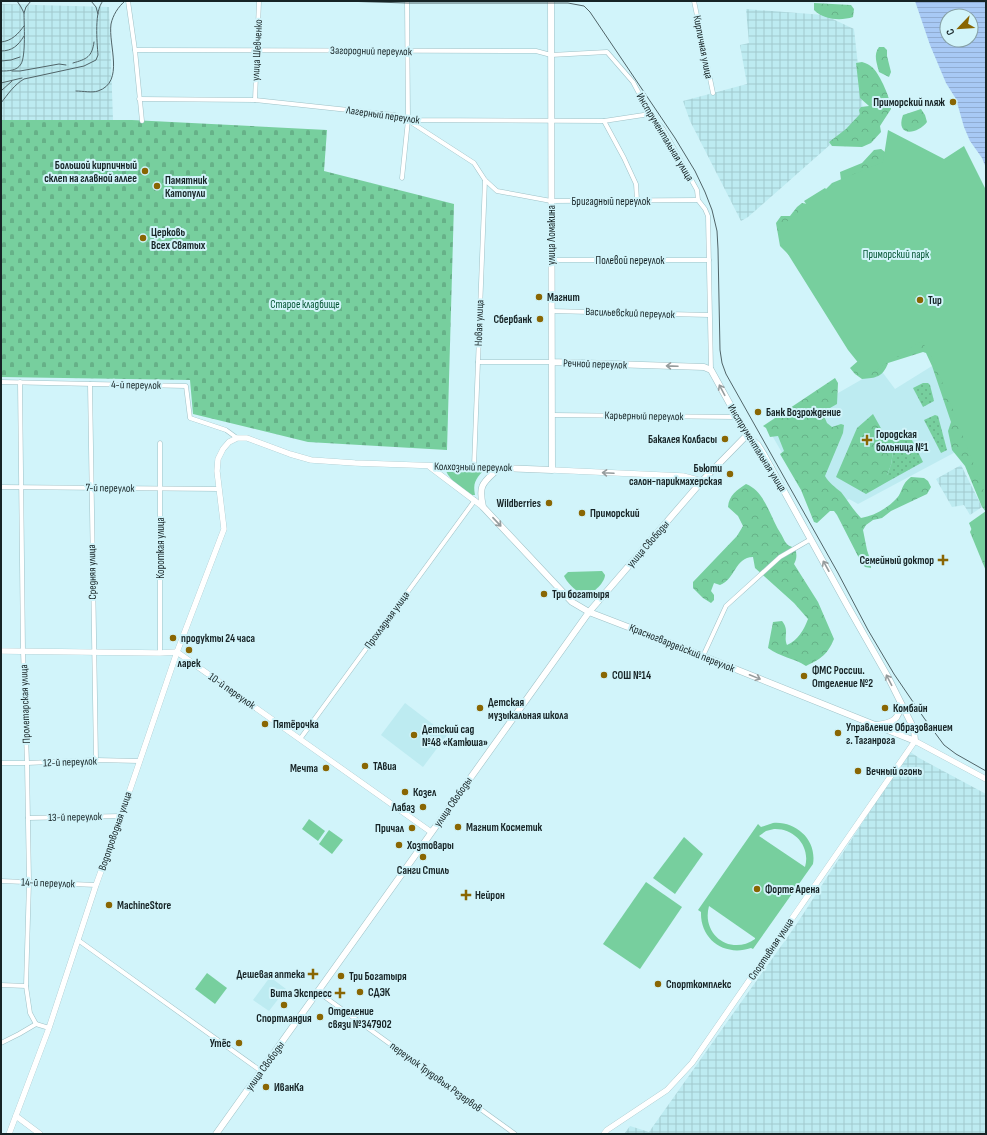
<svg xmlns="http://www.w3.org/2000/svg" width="987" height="1135" font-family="'Sofia Sans Condensed',sans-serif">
	<defs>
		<pattern id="industrial-grid" width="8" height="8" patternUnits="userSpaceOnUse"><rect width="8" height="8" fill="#bdebf1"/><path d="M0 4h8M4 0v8" fill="none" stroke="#a2c9ce"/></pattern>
		<pattern id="grass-dots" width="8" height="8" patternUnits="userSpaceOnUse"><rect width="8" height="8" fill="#77cf9e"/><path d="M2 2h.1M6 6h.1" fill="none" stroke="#66b188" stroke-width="1.8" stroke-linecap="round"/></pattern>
		<pattern id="forest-crowns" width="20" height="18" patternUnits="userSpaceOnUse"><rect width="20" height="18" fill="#77cf9e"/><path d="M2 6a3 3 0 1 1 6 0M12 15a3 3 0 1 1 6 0" fill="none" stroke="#66b188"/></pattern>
		<pattern id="cemetery-stones" width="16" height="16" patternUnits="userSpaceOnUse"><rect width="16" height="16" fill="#77cf9e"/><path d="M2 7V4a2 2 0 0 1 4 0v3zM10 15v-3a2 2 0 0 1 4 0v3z" fill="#66b188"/></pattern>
		<pattern id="water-rules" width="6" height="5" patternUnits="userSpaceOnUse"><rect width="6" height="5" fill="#a8c9f5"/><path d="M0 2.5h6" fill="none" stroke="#90acd2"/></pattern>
	</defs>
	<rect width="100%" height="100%" fill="#d1f4fa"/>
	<!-- built -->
	<g fill="#bdebf1">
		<path d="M932 366 963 448 858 504 849 499 819 516 770 432 880 369 895 389Z"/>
		<path d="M405 703 447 735 423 767 381 735Z"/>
		<path d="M270 977 286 989 269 1011 253 1000Z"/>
	</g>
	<!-- industrial -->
	<g fill="url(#industrial-grid)">
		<path d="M1 4 109 7 113 120H1Z"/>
		<path d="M746 9 824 15 854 29 863 111 848 129 748 217 741 221 690 121 683 101 747 84 740 45 749 43Z"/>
		<path d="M961 465 982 507 970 515 964 505 952 507 936 479Z"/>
		<path d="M909 751 919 758 986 794V1134H624L630 1126 649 1132 796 925Z"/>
	</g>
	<!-- grass -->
	<g fill="url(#grass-dots)">
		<path d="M923 383H928L930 385 934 401 923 407 913 388Z"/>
		<path d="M935 415 938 416 947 450 941 453 924 420Z"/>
		<path d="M908 432 923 462 887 482V475L891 465 894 445 888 439Z"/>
	</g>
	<!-- forest -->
	<g fill="url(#forest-crowns)">
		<path d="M814 3 851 5 854 9 853 17C841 21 824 20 814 10Z"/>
		<path d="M879 47H884L887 50V56L891 72 889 77 879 72C877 63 873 55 879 47Z"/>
		<path d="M862 62C866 63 870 65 873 68 880 75 891 99 891 109L880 126 881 132 871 143 862 147 832 146 829 142 846 129 860 114 859 110 861 107 869 106 860 98 856 63Z"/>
		<path d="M921 109 925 115 927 122C917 135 895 137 903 115Z"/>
		<path d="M881 149 885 152 895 173 841 180 840 172 862 163 874 150Z"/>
		<path d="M802 203 808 204 789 255 780 246 776 223 781 216H790L797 207Z"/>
		<path d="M907 333 986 334V512L982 507 965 466 952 450 948 431 951 422 932 366 926 353 923 352 888 363C883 377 876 378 862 379L855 374 850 368 858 361Z"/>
		<path d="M835 378 838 383 837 404 830 408 824 416 827 423 832 427 841 424 844 425 843 433 825 476C829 483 835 487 841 492 848 501 853 510 861 518 874 516 888 508 897 498 903 491 901 484 911 477L924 478 928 481 931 487 927 494 891 511 882 518 873 520 866 525 863 530 867 550 871 562V568L865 567 861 562 837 515 834 511H830L817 523 814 522 801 490 780 454 784 451 778 436 770 437 766 428 763 426Z"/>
		<path d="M873 414 882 430 894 445 891 465 887 475V482L866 494 836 477 857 428Z"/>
		<path d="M746 484C766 492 770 518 781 534 783 537 785 543 788 545 791 547 795 547 796 552 797 557 796 560 794 564L818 602 834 639C827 655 822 658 806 666 794 658 780 657 768 648L773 622 782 621C790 631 783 636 787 645 798 640 804 630 808 619L794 603 755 568 753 557C735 557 735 580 720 585L714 583 711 591 714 595V600L711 603 703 598 693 588V582L737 536 743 526 738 516 728 507C729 495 737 490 746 484Z"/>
		<path d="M986 523V571L970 532 974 524Z"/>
	</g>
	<!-- cemetery -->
	<path fill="url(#cemetery-stones)" d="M1 120H132L327 130 324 171 454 204 447 450 308 442 193 414 190 380 1 377Z"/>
	<!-- park -->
	<g fill="#77cf9e" fill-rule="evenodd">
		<path d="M888 130 944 159 964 146 986 190V496L935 363 922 341 868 375 848 350 781 243 779 228 807 205 804 201 825 188 826 189 832 183 883 162Z"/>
		<path d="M449 468 483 470V471C475 480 473 483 475 495H472C464 489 450 481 446 471Z"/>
		<path d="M986 511V565L969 523Z"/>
		<path d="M602 571 605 575C605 582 594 593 586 595 578 594 567 583 564 576L568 572Z"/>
		<path d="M309 819 325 831 318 841 302 829Z"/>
		<path d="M773 823C796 821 817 840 813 864L753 949 751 948C725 957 700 940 701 912L698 910 758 824 761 827ZM774 829C794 828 811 846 805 867L759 836 766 831ZM709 906 755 938V939C731 956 701 935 709 906Z"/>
		<path d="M329 830 343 840 332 854 319 844Z"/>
		<path d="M684 837 703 854 675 894 653 878Z"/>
		<path d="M646 882 682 907 640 969 603 944Z"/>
		<path d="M207 973 227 988 215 1004 195 989Z"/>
	</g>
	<!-- water -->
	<path fill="url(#water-rules)" fill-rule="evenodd" d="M915 1H986V168L982 158 970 141 964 127 956 99 946 83 930 45ZM947 16H971V40H947Z"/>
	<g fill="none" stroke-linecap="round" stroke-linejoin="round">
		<!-- minor casing -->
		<g stroke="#9fc1c6" stroke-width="5">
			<g id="minor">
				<path d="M128 1 135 50 142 121"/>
				<path d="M694 1 713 93"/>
				<path d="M135 50 536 51 551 55 607 52 633 82 650 114 663 129 697 190 698 200 705 209 708 216 711 370"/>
				<path d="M139 99 255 100 395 115 408 120 604 121 650 114"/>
				<path d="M255 100 259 1"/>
				<path d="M409 121 474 163 485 180 497 191 551 201 698 200"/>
				<path d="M604 121 624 158 636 184 637 200"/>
				<path d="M402 178 408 120 407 1"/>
				<path d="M551 260H709"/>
				<path d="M551 311 709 315"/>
				<path d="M478 362H551"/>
				<path d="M1 382 186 386 190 418 226 430 237 438"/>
				<path d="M20 382 23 651 27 763 29 882 26 986 30 1013 36 1024"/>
				<path d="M90 384 96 760"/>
				<path d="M552 415 736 417"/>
				<path d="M474 466 485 180"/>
				<path d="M1 487 219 489"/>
				<path d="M160 653V443"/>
				<path d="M703 656 726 606 780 557 811 539"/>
				<path d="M300 739 475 500"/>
				<path d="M1 763H27L96 760 139 761"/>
				<path d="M28 818 121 816"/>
				<path d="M1 881 96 885"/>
				<path d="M78 940 261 1071"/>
				<path d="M1 985 26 986"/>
				<path d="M318 992 515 1134"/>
				<path d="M1 1043 19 1034 36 1024 49 1028"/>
			</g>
		</g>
		<!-- tertiary casing -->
		<g stroke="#9fc1c6" stroke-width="6">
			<g id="tertiary">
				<path d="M430 467 483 507"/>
				<path d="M552 470 683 476 702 481"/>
				<path d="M1 651 160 653 177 652 431 832"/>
				<path d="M16 1116 40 1134"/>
				<path d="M9 1134 49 1028 96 885 121 816 177 652 224 529 217 471 218 459 223 449 229 442 237 438H247L290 454 311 460 355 463 499 468"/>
				<path d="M604 1134 607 1130 667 1090 692 1063 915 741 986 779"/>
			</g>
		</g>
		<!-- secondary casing -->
		<g stroke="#9fc1c6" stroke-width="7">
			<g id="secondary">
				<path d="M551 1C551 157 552 314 552 470L499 468C483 483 478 484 483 507L572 602 589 612 680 647 915 741 914 729 888 677 847 605 763 453 758 445 747 435 711 370 704 367 551 362"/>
				<path d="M877 725C892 723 900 720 900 703"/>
				<path d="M216 1134 589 612 702 481 747 435"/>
			</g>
		</g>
		<!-- minor -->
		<use href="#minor" stroke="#fff" stroke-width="4"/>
		<!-- tertiary -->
		<use href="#tertiary" stroke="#fff" stroke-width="5.5"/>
		<!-- secondary -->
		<use href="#secondary" stroke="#fff" stroke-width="6"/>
		<!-- tram -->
		<g stroke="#506468" stroke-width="1">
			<path d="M17 1 21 7 24 13"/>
			<path d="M91 1 96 7 98 14"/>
			<path d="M342 1 407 3H568L584 6 590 12 675 138 695 171 705 192 712 210 717 231 718 249 720 350 722 363 726 374 838 573 868 630 894 674 924 718 944 745 956 754 986 771"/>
			<path d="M1 42C12 41 18 34 24 26"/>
			<path d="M1 51C12 51 18 46 24 36"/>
			<path d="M1 61 11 60 20 57"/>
			<path d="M73 63C87 59 92 57 94 42"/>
			<path d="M1 71C8 71 17 71 21 64 26 56 24 23 24 13L26 7 31 1"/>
			<path d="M12 71H20L59 64 66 65"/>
			<path d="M1 83 22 78"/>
			<path d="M1 91 12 81"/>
			<path d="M76 91C83 91 92 93 98 91 125 82 108 45 111 24 113 15 118 7 125 1"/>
			<path d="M1 103C8 94 14 85 24 79L84 66 96 60 98 55C97 42 94 10 103 1"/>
		</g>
	</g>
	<!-- one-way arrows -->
	<defs><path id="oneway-shaft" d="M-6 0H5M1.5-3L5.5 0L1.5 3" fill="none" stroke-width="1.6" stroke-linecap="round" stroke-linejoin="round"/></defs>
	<g stroke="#969c9d">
		<use href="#oneway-shaft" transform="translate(672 366) rotate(-178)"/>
		<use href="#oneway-shaft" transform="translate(722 390) rotate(-118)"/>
		<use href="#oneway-shaft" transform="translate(608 473) rotate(-177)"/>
		<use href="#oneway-shaft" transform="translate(497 522) rotate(47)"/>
		<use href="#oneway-shaft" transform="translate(826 566) rotate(-119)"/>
		<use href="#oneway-shaft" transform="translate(755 677) rotate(22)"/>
		<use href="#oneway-shaft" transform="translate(889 680) rotate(-117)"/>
	</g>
	<!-- markers -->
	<g fill="#896603" stroke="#d1f4fa" stroke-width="1.5">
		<circle cx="953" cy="102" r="4"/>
		<circle cx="145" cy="171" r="4"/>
		<circle cx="157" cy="186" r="4"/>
		<circle cx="143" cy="238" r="4"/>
		<circle cx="539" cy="297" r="4"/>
		<circle cx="920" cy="300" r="4"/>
		<circle cx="540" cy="319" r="4"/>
		<circle cx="758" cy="412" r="4"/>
		<circle cx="725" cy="439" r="4"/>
		<path d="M865 434h4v4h4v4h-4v4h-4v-4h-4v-4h4z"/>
		<circle cx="730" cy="474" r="4"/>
		<circle cx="549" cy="503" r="4"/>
		<circle cx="582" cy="513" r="4"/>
		<path d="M941 554h4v4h4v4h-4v4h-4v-4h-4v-4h4z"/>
		<circle cx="544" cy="594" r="4"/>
		<circle cx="173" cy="638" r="4"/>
		<circle cx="189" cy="650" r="4"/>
		<circle cx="604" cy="675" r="4"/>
		<circle cx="804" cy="676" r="4"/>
		<circle cx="480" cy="708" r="4"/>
		<circle cx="885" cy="708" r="4"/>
		<circle cx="265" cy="724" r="4"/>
		<circle cx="838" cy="733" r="4"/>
		<circle cx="414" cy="735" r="4"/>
		<circle cx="365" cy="766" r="4"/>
		<circle cx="326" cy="768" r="4"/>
		<circle cx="858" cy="771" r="4"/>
		<circle cx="405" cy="792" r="4"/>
		<circle cx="423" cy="807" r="4"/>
		<circle cx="458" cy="827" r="4"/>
		<circle cx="412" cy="828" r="4"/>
		<circle cx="399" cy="845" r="4"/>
		<circle cx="423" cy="857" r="4"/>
		<circle cx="757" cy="889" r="4"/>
		<path d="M464 889h4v4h4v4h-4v4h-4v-4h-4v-4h4z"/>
		<circle cx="109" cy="905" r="4"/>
		<path d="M311 968h4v4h4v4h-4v4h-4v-4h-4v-4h4z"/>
		<circle cx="341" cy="976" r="4"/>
		<circle cx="658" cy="984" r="4"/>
		<circle cx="360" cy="992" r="4"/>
		<path d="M338 987h4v4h4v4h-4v4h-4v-4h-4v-4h4z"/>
		<circle cx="284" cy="1005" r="4"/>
		<circle cx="320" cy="1017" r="4"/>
		<circle cx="239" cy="1043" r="4"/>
		<circle cx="266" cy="1087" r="4"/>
	</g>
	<g text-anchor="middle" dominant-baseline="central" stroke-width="4" stroke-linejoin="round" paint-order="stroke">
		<!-- street labels -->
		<g font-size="11" fill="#162325" stroke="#d1f4fa">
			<text transform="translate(703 47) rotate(79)">Кирпичная улица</text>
			<text transform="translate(257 50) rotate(-87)">улица Шевченко</text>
			<text transform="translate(371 51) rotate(1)">Загородний переулок</text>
			<text transform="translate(383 115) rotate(8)">Лагерный переулок</text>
			<text transform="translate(665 137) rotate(59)">Инструментальная улица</text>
			<text x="611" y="201">Бригадный переулок</text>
			<text transform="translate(551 235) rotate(-90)">улица Ломакина</text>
			<text x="630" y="260">Полевой переулок</text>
			<text transform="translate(630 313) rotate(2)">Васильевский переулок</text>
			<text transform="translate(479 323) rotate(-88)">Новая улица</text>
			<text transform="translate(595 364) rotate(2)">Речной переулок</text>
			<text transform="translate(136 385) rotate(1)">4-й переулок</text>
			<text transform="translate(644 416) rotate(1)">Карьерный переулок</text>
			<text transform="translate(757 448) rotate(58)">Инструментальная улица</text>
			<text transform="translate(473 467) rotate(1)">Колхозный переулок</text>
			<text transform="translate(110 488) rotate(1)">7-й переулок</text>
			<text transform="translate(648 544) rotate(-49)">улица Свободы</text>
			<text transform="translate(160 548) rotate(-90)">Короткая улица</text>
			<text transform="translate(92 572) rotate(-91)">Средняя улица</text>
			<text transform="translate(387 620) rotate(-54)">Прохладная улица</text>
			<text transform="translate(682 648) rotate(22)">Красногвардейский переулок</text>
			<text transform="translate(232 691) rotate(35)">10-й переулок</text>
			<text transform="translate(25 704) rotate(-92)">Пролетарская улица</text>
			<text transform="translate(70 762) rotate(-2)">12-й переулок</text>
			<text transform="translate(453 802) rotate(-55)">улица Свободы</text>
			<text transform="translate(75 817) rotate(-1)">13-й переулок</text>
			<text transform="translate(115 831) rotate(-71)">Водопроводная улица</text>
			<text transform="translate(48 883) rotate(2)">14-й переулок</text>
			<text transform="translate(771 949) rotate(-56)">Спортивная улица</text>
			<text transform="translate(265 1066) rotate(-54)">улица Свободы</text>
			<text transform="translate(436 1077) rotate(36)">переулок Трудовых Резервов</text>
		</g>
		<!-- poi labels -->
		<g font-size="11" font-weight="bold" fill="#162325" stroke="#d1f4fa" text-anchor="start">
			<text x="945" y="102" text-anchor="end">Приморский пляж</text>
			<text x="137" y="165" text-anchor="end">Большой кирпичный<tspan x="137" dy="13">склеп на главной аллее</tspan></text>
			<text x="165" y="180">Памятник<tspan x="165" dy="13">Катопули</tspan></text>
			<text x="151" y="232">Церковь<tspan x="151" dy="13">Всех Святых</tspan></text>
			<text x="547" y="297">Магнит</text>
			<text x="928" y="300">Тир</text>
			<text x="532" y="319" text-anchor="end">Сбербанк</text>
			<text x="766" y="412">Банк Возрождение</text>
			<text x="876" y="434">Городская<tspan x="876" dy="13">больница №1</tspan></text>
			<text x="717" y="439" text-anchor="end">Бакалея Колбасы</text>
			<text x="722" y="468" text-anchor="end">Бьюти<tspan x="722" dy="13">салон-парикмахерская</tspan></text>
			<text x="541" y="503" text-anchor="end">Wildberries</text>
			<text x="590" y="513">Приморский</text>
			<text x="934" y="560" text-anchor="end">Семейный доктор</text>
			<text x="552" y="594">Три богатыря</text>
			<text x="181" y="638">продукты 24 часа</text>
			<text x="189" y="663" text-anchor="middle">ларек</text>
			<text x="812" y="670">ФМС России.<tspan x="812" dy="13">Отделение №2</tspan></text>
			<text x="612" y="675">СОШ №14</text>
			<text x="488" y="702">Детская<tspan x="488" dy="13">музыкальная школа</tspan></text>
			<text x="893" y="708">Комбайн</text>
			<text x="273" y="724">Пятёрочка</text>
			<text x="846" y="727">Управление Образованием<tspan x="846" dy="13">г. Таганрога</tspan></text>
			<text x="422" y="729">Детский сад<tspan x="422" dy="13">№48 «Катюша»</tspan></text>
			<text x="373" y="766">ТАвиа</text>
			<text x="318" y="768" text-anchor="end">Мечта</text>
			<text x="866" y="771">Вечный огонь</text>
			<text x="413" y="792">Козел</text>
			<text x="415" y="807" text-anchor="end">Лабаз</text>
			<text x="466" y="827">Магнит Косметик</text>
			<text x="404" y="828" text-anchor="end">Причал</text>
			<text x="407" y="845">Хозтовары</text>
			<text x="423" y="870" text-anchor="middle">Санги Стиль</text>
			<text x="765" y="889">Форте Арена</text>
			<text x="475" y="895">Нейрон</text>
			<text x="117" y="905">MachineStore</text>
			<text x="305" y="974" text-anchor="end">Дешевая аптека</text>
			<text x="349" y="976">Три Богатыря</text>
			<text x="666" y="984">Спорткомплекс</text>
			<text x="368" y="992">СДЭК</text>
			<text x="332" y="993" text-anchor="end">Вита Экспресс</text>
			<text x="328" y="1011">Отделение<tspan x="328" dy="13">связи №347902</tspan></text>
			<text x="284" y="1018" text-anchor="middle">Спортландия</text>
			<text x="231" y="1043" text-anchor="end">Утёс</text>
			<text x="274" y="1087">ИванКа</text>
		</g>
		<!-- park labels -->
		<g font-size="11" fill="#045433" stroke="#d1f4fa">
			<text x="896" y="254">Приморский парк</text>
			<text x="305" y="304">Старое кладбище</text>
		</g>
	</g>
	<!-- border -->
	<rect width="987" height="1135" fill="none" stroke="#162325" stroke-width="4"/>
	<!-- north arrow -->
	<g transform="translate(959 28) rotate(245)"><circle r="19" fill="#d1f4fa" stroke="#86a0a5"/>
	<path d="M0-3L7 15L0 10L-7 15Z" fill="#896603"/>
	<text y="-6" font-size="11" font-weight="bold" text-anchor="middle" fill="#162325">С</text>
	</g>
</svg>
